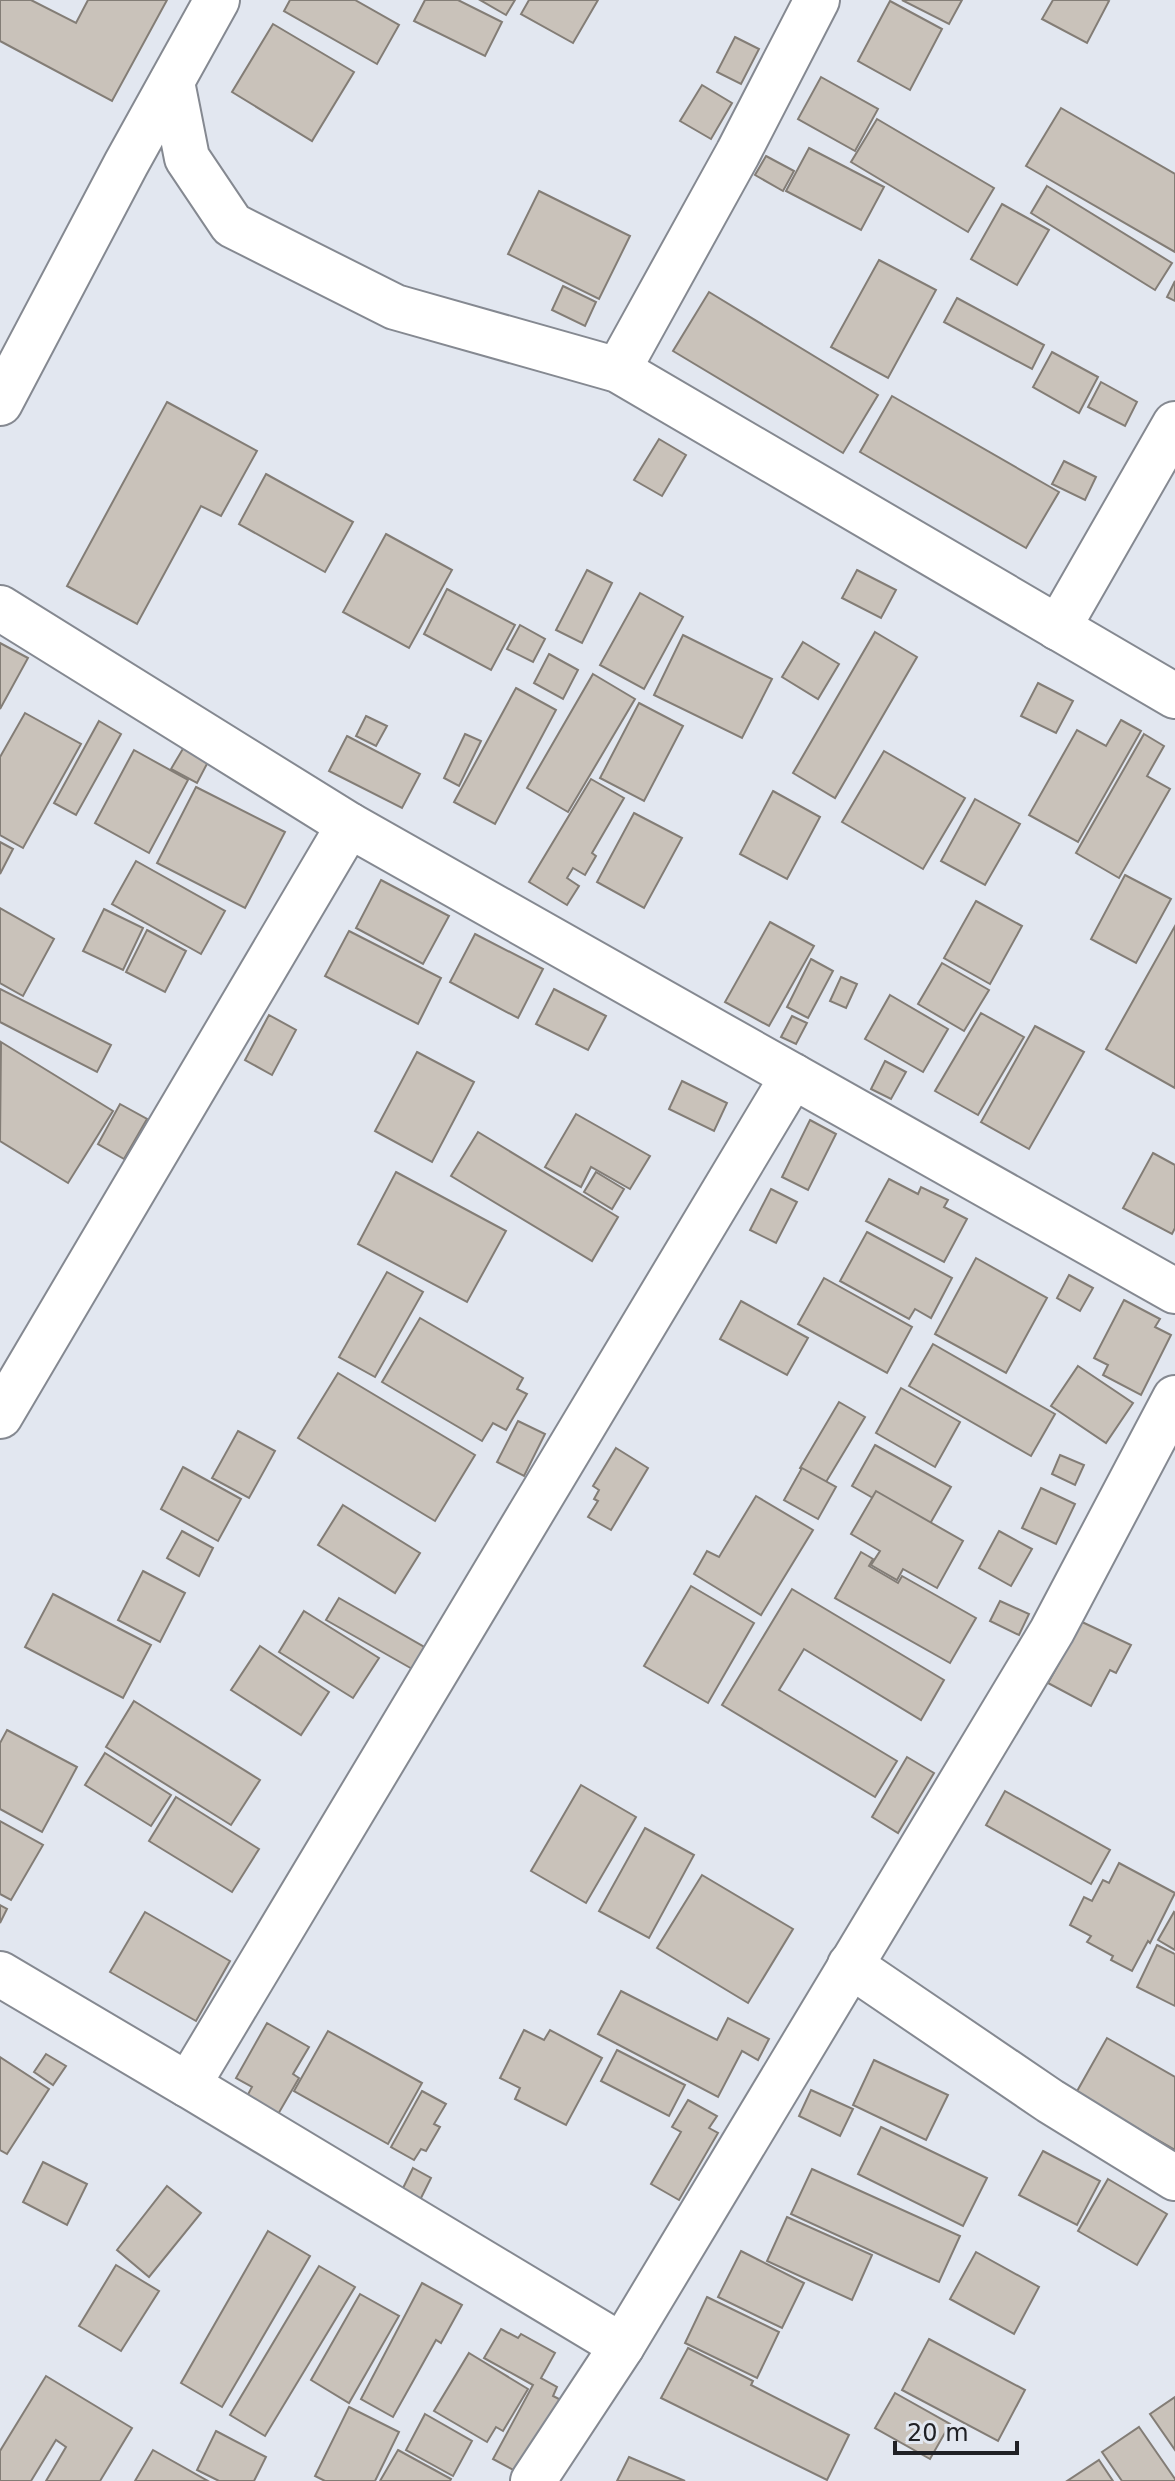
<svg xmlns="http://www.w3.org/2000/svg" width="1175" height="2481" font-family="'DejaVu Sans',sans-serif">
	<rect width="100%" height="100%" fill="#e2e7f0"/>
	<!-- building -->
	<g fill="#c9c2ba" stroke="#837d76" stroke-width="2">
		<path d="M0 0H31L76 23 88 0H167L112 101 0 41Z"/>
		<path d="M290 0H355L399 25 377 64 284 11Z"/>
		<path d="M425 0H458L502 22 485 56 414 21Z"/>
		<path d="M480 0H515L506 15Z"/>
		<path d="M529 0H598L573 43 521 14Z"/>
		<path d="M902 0H962L949 24Z"/>
		<path d="M1053 0H1107L1109 1 1087 43 1042 19Z"/>
		<path d="M890 1 942 29 910 90 858 61Z"/>
		<path d="M273 24 354 72 312 141 232 92Z"/>
		<path d="M735 37 759 49 741 84 717 72Z"/>
		<path d="M821 77 878 109 855 151 798 119Z"/>
		<path d="M702 85 732 103 711 139 680 121Z"/>
		<path d="M1061 108 1175 174V252L1026 166Z"/>
		<path d="M877 119 994 188 968 232 851 162Z"/>
		<path d="M809 148 884 187 861 230 786 191Z"/>
		<path d="M766 156 794 171 783 191 755 175Z"/>
		<path d="M1047 186 1172 263 1155 290 1031 213Z"/>
		<path d="M539 191 630 236 599 299 508 254Z"/>
		<path d="M1002 204 1049 230 1017 285 971 259Z"/>
		<path d="M879 260 936 290 888 378 831 347Z"/>
		<path d="M1175 281V301L1167 297Z"/>
		<path d="M563 286 596 302 585 326 552 310Z"/>
		<path d="M709 292 878 395 843 453 673 351Z"/>
		<path d="M957 298 1044 345 1032 369 944 322Z"/>
		<path d="M1052 352 1098 377 1079 413 1033 387Z"/>
		<path d="M1101 382 1137 402 1125 426 1088 407Z"/>
		<path d="M892 396 1059 492 1026 548 860 452Z"/>
		<path d="M167 402 257 451 221 516 201 506 137 624 67 586Z"/>
		<path d="M659 439 686 455 662 496 634 480Z"/>
		<path d="M1064 461 1096 477 1085 500 1052 484Z"/>
		<path d="M266 474 353 522 325 572 239 524Z"/>
		<path d="M386 534 452 570 409 648 343 612Z"/>
		<path d="M587 570 612 583 582 643 556 630Z"/>
		<path d="M857 570 896 590 881 618 842 598Z"/>
		<path d="M447 589 515 625 491 670 424 634Z"/>
		<path d="M640 593 683 617 644 689 600 665Z"/>
		<path d="M520 625 545 639 533 662 507 649Z"/>
		<path d="M875 632 917 657 835 798 793 773Z"/>
		<path d="M683 635 772 679 742 738 654 695Z"/>
		<path d="M803 642 839 664 818 699 782 677Z"/>
		<path d="M0 643 28 658 0 709Z"/>
		<path d="M549 654 578 670 563 699 534 683Z"/>
		<path d="M593 674 635 699 568 812 527 788Z"/>
		<path d="M1038 683 1073 701 1056 733 1021 716Z"/>
		<path d="M516 688 556 710 495 824 454 802Z"/>
		<path d="M639 703 683 726 644 801 600 778Z"/>
		<path d="M25 713 81 744 23 848 0 835V757Z"/>
		<path d="M366 716 387 726 376 746 356 736Z"/>
		<path d="M1121 720 1141 731 1078 842 1029 815 1077 730 1106 746Z"/>
		<path d="M99 721 121 734 76 815 54 803Z"/>
		<path d="M465 734 481 741 459 786 444 778Z"/>
		<path d="M1144 734 1164 746 1147 776 1170 789 1119 878 1076 853Z"/>
		<path d="M347 736 420 774 402 808 329 771Z"/>
		<path d="M184 747 209 760 197 783 171 769Z"/>
		<path d="M134 750 188 780 149 853 95 823Z"/>
		<path d="M884 751 965 798 923 869 842 822Z"/>
		<path d="M591 779 624 798 592 853 596 856 585 875 573 868 567 878 579 886 567 905 529 882Z"/>
		<path d="M196 787 285 832 245 908 157 863Z"/>
		<path d="M773 791 820 817 787 879 740 854Z"/>
		<path d="M975 799 1020 824 985 885 941 861Z"/>
		<path d="M634 813 682 838 644 908 597 882Z"/>
		<path d="M0 842 13 849 0 874Z"/>
		<path d="M136 861 225 911 201 954 112 904Z"/>
		<path d="M1125 875 1171 899 1136 963 1091 939Z"/>
		<path d="M381 880 449 916 423 964 356 928Z"/>
		<path d="M976 901 1022 926 990 984 944 958Z"/>
		<path d="M0 908 54 939 23 996 0 983Z"/>
		<path d="M104 909 143 928 123 970 83 951Z"/>
		<path d="M770 922 814 946 769 1026 725 1002Z"/>
		<path d="M1175 926V1088L1106 1049Z"/>
		<path d="M147 930 186 951 165 992 126 972Z"/>
		<path d="M349 931 441 978 418 1024 325 976Z"/>
		<path d="M475 934 543 969 518 1018 450 982Z"/>
		<path d="M811 959 833 971 808 1018 787 1007Z"/>
		<path d="M942 963 989 990 964 1031 918 1004Z"/>
		<path d="M841 977 857 984 846 1008 830 1001Z"/>
		<path d="M0 989 111 1045 97 1072 0 1022Z"/>
		<path d="M554 989 606 1016 588 1050 536 1024Z"/>
		<path d="M890 995 948 1029 923 1072 865 1039Z"/>
		<path d="M981 1013 1024 1037 978 1115 935 1091Z"/>
		<path d="M269 1015 296 1030 272 1075 245 1060Z"/>
		<path d="M792 1016 807 1023 796 1044 781 1037Z"/>
		<path d="M1035 1026 1084 1052 1029 1149 981 1122Z"/>
		<path d="M1 1042 113 1111 68 1183 0 1141Z"/>
		<path d="M417 1052 474 1082 432 1162 375 1131Z"/>
		<path d="M885 1061 906 1072 891 1099 871 1089Z"/>
		<path d="M682 1081 727 1103 714 1131 669 1109Z"/>
		<path d="M120 1104 147 1119 124 1159 98 1144Z"/>
		<path d="M576 1114 650 1156 630 1189 591 1167 581 1187 545 1167Z"/>
		<path d="M810 1120 836 1134 808 1190 782 1177Z"/>
		<path d="M478 1132 618 1217 592 1261 451 1176Z"/>
		<path d="M1153 1153 1175 1165V1228L1172 1234 1123 1208Z"/>
		<path d="M396 1172 506 1231 467 1302 358 1244Z"/>
		<path d="M596 1172 624 1189 612 1209 584 1192Z"/>
		<path d="M889 1179 918 1194 921 1187 948 1200 944 1207 967 1219 944 1262 866 1221Z"/>
		<path d="M771 1189 797 1202 776 1243 750 1230Z"/>
		<path d="M867 1232 952 1278 931 1318 915 1309 909 1319 840 1281Z"/>
		<path d="M976 1258 1047 1298 1006 1373 935 1334Z"/>
		<path d="M387 1272 423 1292 375 1377 339 1357Z"/>
		<path d="M1069 1275 1093 1288 1080 1311 1057 1298Z"/>
		<path d="M824 1278 912 1327 887 1373 798 1324Z"/>
		<path d="M1124 1300 1160 1319 1155 1327 1171 1335 1141 1395 1103 1375 1108 1365 1094 1358Z"/>
		<path d="M741 1301 808 1338 787 1375 720 1339Z"/>
		<path d="M420 1318 523 1378 517 1389 527 1394 506 1430 493 1423 482 1441 382 1382Z"/>
		<path d="M933 1344 1055 1414 1031 1456 909 1386Z"/>
		<path d="M1078 1366 1133 1403 1106 1443 1051 1406Z"/>
		<path d="M338 1373 475 1455 435 1521 298 1438Z"/>
		<path d="M901 1388 960 1422 935 1467 876 1433Z"/>
		<path d="M839 1402 865 1417 826 1482 800 1468Z"/>
		<path d="M518 1421 545 1434 524 1476 497 1462Z"/>
		<path d="M238 1431 275 1451 249 1498 212 1478Z"/>
		<path d="M875 1445 951 1487 927 1529 852 1486Z"/>
		<path d="M616 1448 648 1468 611 1530 588 1517 598 1501 594 1499 599 1490 593 1486Z"/>
		<path d="M1060 1455 1084 1465 1075 1485 1052 1474Z"/>
		<path d="M183 1467 241 1499 218 1541 161 1509Z"/>
		<path d="M802 1468 836 1487 818 1519 784 1500Z"/>
		<path d="M1041 1488 1075 1504 1056 1544 1022 1528Z"/>
		<path d="M876 1491 963 1541 937 1588 903 1569 897 1580 871 1565 880 1551 851 1534Z"/>
		<path d="M756 1496 813 1530 761 1615 694 1574 707 1551 719 1557Z"/>
		<path d="M343 1505 420 1553 395 1593 318 1545Z"/>
		<path d="M182 1531 213 1548 199 1576 167 1558Z"/>
		<path d="M999 1531 1032 1549 1011 1586 979 1568Z"/>
		<path d="M861 1552 873 1559 869 1566 898 1583 902 1576 976 1618 950 1663 835 1598Z"/>
		<path d="M143 1571 185 1593 160 1642 118 1620Z"/>
		<path d="M691 1586 754 1623 708 1703 644 1666Z"/>
		<path d="M792 1589 944 1680 921 1720 804 1649 779 1690 897 1761 875 1797 722 1705Z"/>
		<path d="M53 1594 151 1645 123 1698 25 1647Z"/>
		<path d="M339 1598 426 1648 414 1670 326 1620Z"/>
		<path d="M1000 1601 1029 1614 1019 1635 990 1621Z"/>
		<path d="M304 1611 379 1658 353 1698 279 1652Z"/>
		<path d="M1082 1622 1131 1645 1116 1673 1110 1670 1091 1706 1048 1683Z"/>
		<path d="M260 1646 329 1692 301 1735 231 1690Z"/>
		<path d="M134 1701 260 1780 231 1825 106 1747Z"/>
		<path d="M7 1730 77 1767 42 1832 0 1809V1743Z"/>
		<path d="M105 1753 171 1795 151 1826 85 1785Z"/>
		<path d="M907 1757 934 1773 898 1833 872 1817Z"/>
		<path d="M581 1785 636 1817 586 1903 531 1871Z"/>
		<path d="M1005 1791 1110 1850 1091 1884 986 1825Z"/>
		<path d="M176 1797 259 1849 232 1892 149 1841Z"/>
		<path d="M0 1821 43 1845 11 1900 0 1894Z"/>
		<path d="M645 1828 694 1855 649 1938 599 1911Z"/>
		<path d="M1119 1863 1175 1893 1150 1943 1148 1941 1132 1971 1111 1960 1113 1956 1087 1942 1091 1936 1070 1925 1084 1897 1092 1901 1103 1880 1109 1883Z"/>
		<path d="M702 1875 793 1929 748 2003 657 1948Z"/>
		<path d="M0 1905 7 1909 0 1923Z"/>
		<path d="M145 1912 230 1961 196 2021 110 1972Z"/>
		<path d="M1174 1912 1175 1913V1950L1158 1940Z"/>
		<path d="M1157 1945 1175 1954V2006L1137 1987Z"/>
		<path d="M621 1991 717 2040 728 2018 769 2039 758 2060 742 2051 718 2097 598 2034Z"/>
		<path d="M267 2023 309 2047 293 2074 299 2078 277 2116 246 2098 252 2087 236 2078Z"/>
		<path d="M524 2030 544 2040 550 2030 602 2058 566 2125 515 2099 520 2088 500 2078Z"/>
		<path d="M328 2031 422 2083 388 2144 294 2091Z"/>
		<path d="M1107 2038 1175 2077V2150L1076 2093Z"/>
		<path d="M617 2050 685 2085 669 2116 601 2081Z"/>
		<path d="M46 2054 66 2066 53 2085 34 2072Z"/>
		<path d="M0 2057 49 2089 7 2154 0 2150Z"/>
		<path d="M874 2060 948 2095 926 2140 853 2105Z"/>
		<path d="M811 2090 853 2109 840 2136 799 2116Z"/>
		<path d="M422 2091 446 2104 434 2124 440 2127 426 2151 421 2149 414 2160 391 2147Z"/>
		<path d="M688 2100 717 2116 709 2128 718 2133 679 2200 651 2184 681 2132 672 2127Z"/>
		<path d="M881 2127 987 2178 963 2226 858 2174Z"/>
		<path d="M1043 2151 1100 2181 1077 2225 1019 2195Z"/>
		<path d="M43 2162 87 2184 67 2225 23 2202Z"/>
		<path d="M413 2168 431 2178 416 2208 398 2198Z"/>
		<path d="M812 2169 960 2236 939 2282 791 2214Z"/>
		<path d="M1108 2179 1167 2214 1137 2265 1078 2231Z"/>
		<path d="M167 2186 201 2213 149 2277 117 2250Z"/>
		<path d="M787 2217 872 2255 852 2300 767 2261Z"/>
		<path d="M268 2231 310 2256 222 2407 181 2383Z"/>
		<path d="M741 2251 804 2283 782 2328 718 2297Z"/>
		<path d="M976 2252 1039 2287 1014 2334 950 2299Z"/>
		<path d="M116 2265 159 2291 121 2351 79 2326Z"/>
		<path d="M319 2266 355 2287 265 2436 230 2415Z"/>
		<path d="M422 2283 462 2305 441 2343 436 2340 393 2417 361 2399Z"/>
		<path d="M360 2294 399 2316 349 2403 311 2380Z"/>
		<path d="M707 2297 779 2332 757 2378 685 2343Z"/>
		<path d="M501 2329 518 2338 521 2334 555 2353 541 2378 557 2387 553 2396 561 2400 521 2474 493 2459 533 2385 484 2358Z"/>
		<path d="M929 2339 1025 2390 998 2441 902 2390Z"/>
		<path d="M688 2348 753 2381 751 2385 849 2435 827 2480 661 2398Z"/>
		<path d="M469 2353 528 2389 503 2431 496 2427 487 2442 434 2411Z"/>
		<path d="M46 2376 132 2428 100 2481H46L66 2447 56 2440 31 2481H0V2451Z"/>
		<path d="M895 2393 950 2424 930 2459 875 2428Z"/>
		<path d="M1175 2397V2450L1150 2414Z"/>
		<path d="M349 2407 399 2432 375 2481H325L315 2476Z"/>
		<path d="M425 2414 472 2441 453 2476 406 2450Z"/>
		<path d="M1139 2427 1175 2479V2481H1122L1102 2452Z"/>
		<path d="M216 2431 266 2457 254 2481H219L197 2470Z"/>
		<path d="M153 2450 208 2481H135Z"/>
		<path d="M398 2450 451 2479 450 2481H380Z"/>
		<path d="M629 2457 685 2481H617Z"/>
		<path d="M1099 2460 1113 2481H1067Z"/>
	</g>
	<g fill="none" stroke-linecap="round" stroke-linejoin="round">
		<!-- minor casing -->
		<g stroke="#858991" stroke-width="48">
			<g id="minor">
				<path d="M172 82 187 158 232 225 395 307 618 370 1175 696"/>
				<path d="M618 370 738 153 817 0"/>
				<path d="M0 403 126 164 217 0"/>
				<path d="M0 608 349 825 0 1416"/>
				<path d="M1058 628 1175 424"/>
				<path d="M349 825 793 1076 188 2085 622 2346"/>
				<path d="M793 1076 1175 1291"/>
				<path d="M850 1965 1050 2101 1175 2178"/>
				<path d="M0 1974 188 2085"/>
				<path d="M533 2481 622 2346 1052 1631 1175 1398"/>
			</g>
		</g>
		<!-- minor -->
		<use href="#minor" stroke="#fff" stroke-width="44"/>
	</g>
	<!-- scale -->
	<path d="M895 2441v12h122v-12" fill="none" stroke="#202125" stroke-width="4"/>
	<text x="907" y="2441" font-size="24" fill="#202125" stroke="#e2e7f0" stroke-width="6" paint-order="stroke">20 m</text>
</svg>
